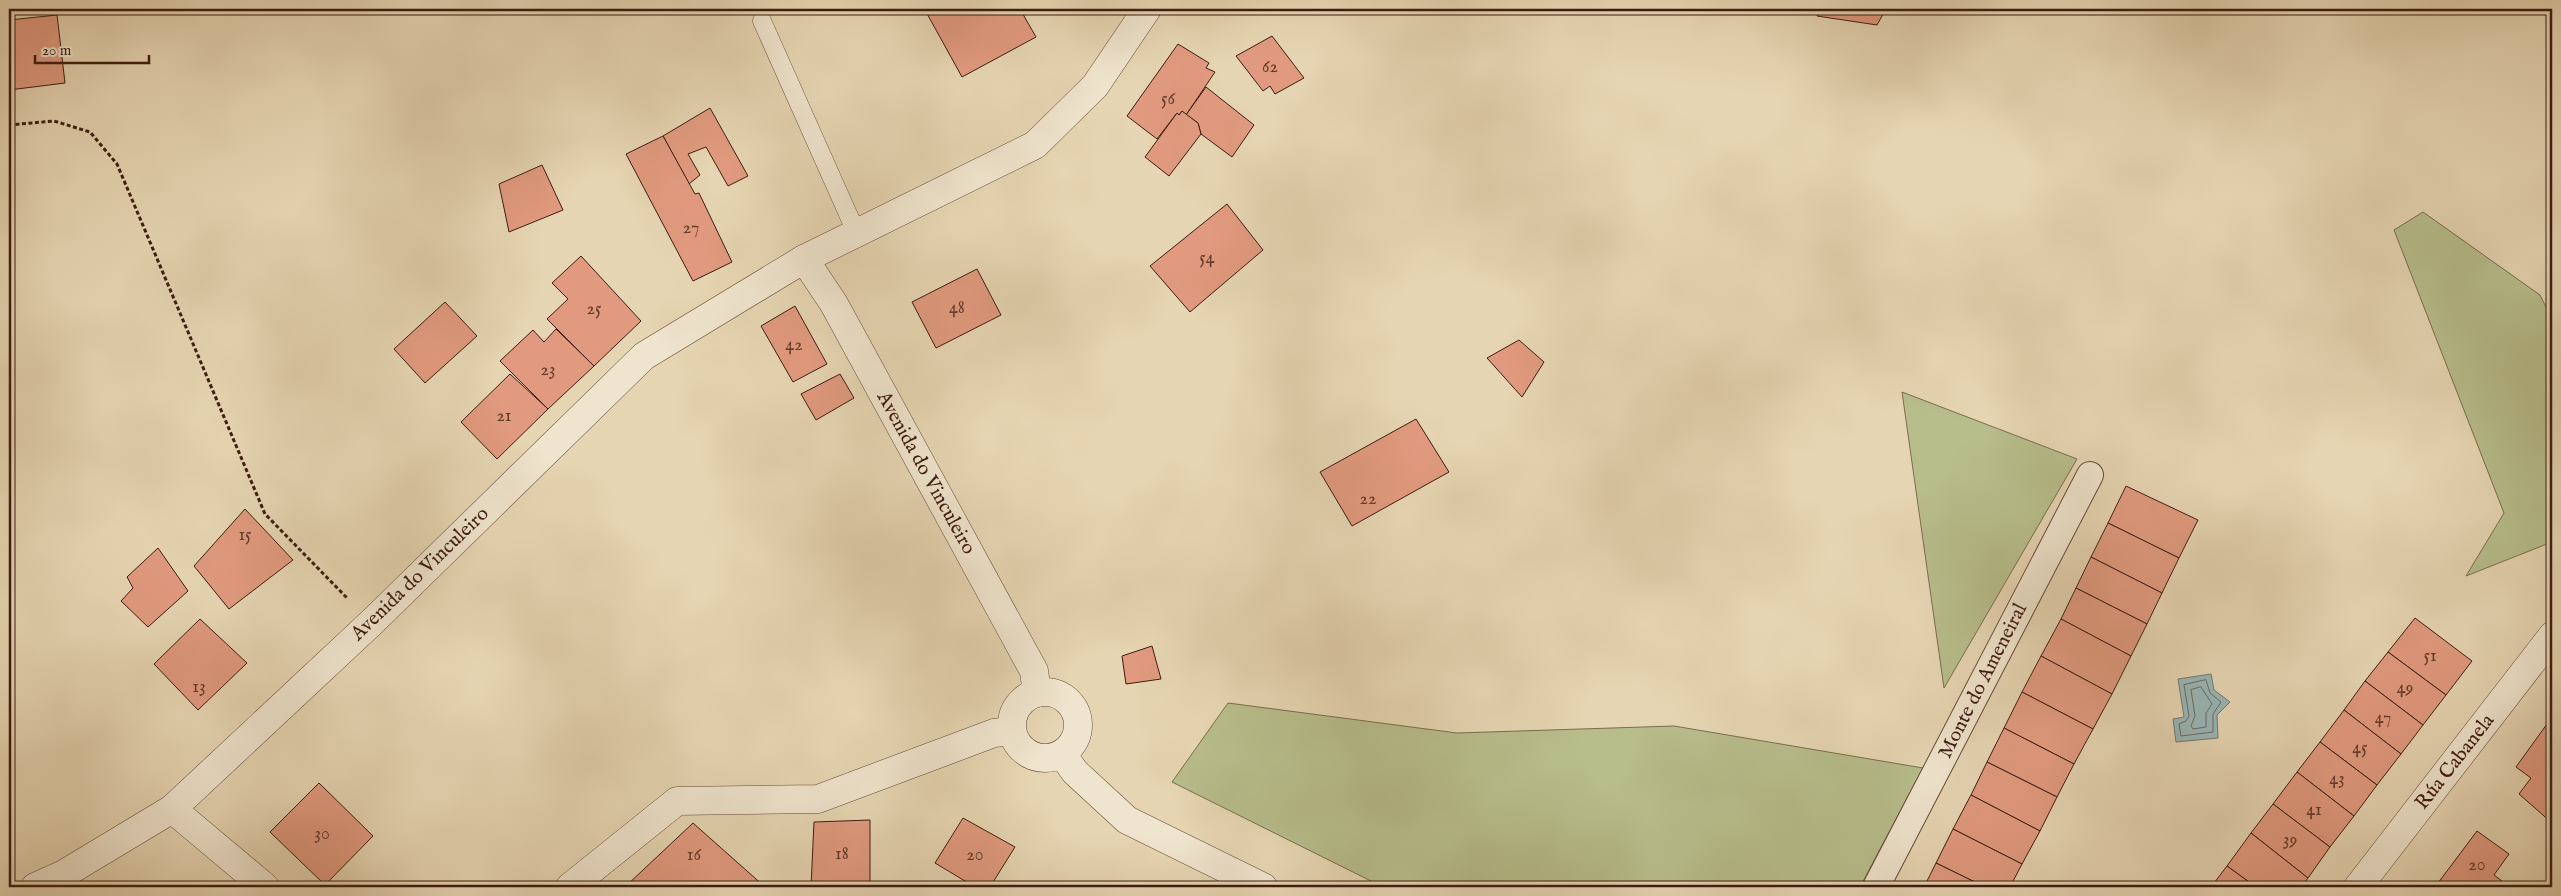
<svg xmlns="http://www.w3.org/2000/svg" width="2561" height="896" font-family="'IM FELL English',serif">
	<rect width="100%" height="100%" fill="#e6d5b2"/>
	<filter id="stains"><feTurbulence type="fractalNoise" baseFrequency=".004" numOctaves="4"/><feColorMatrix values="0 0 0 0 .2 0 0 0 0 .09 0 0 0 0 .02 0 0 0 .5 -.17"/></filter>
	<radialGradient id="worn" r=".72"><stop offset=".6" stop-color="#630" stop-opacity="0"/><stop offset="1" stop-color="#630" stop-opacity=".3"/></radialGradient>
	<!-- green -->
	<g fill="#b7bd8b" stroke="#7a6c4e">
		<path d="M2423 212 2540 295 2552 319V542L2466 576 2504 513 2394 230Z"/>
		<path d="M1902 392 2077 459 1944 688Z"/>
		<path d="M1228 703 1457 733 1674 726 1923 768 1860 887H1383L1172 782Z"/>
	</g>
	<!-- water -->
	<path fill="#99b6b6" stroke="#747874" d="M2211 674 2214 690 2230 702 2217 715 2218 738 2176 742 2173 719 2184 717 2178 679Z"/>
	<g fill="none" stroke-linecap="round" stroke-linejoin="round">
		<!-- shore -->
		<g stroke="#6b6963" stroke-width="1">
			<path d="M2206 680 2210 693 2221 702 2213 714V732L2181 736 2179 724 2186 721 2189 716 2184 685Z"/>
			<path d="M2201 687 2212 704 2206 713V727L2193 729 2191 726 2195 716 2191 690Z"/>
		</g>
	</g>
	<!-- building -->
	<g fill="#e19a7f" stroke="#3d1c10">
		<path d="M928 9H1020L1036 37 962 77 925 10Z"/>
		<path d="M1819 9H1886L1877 25 1817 16Z"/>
		<path d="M57 15 65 83 9 90V20Z"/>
		<path d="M1272 36 1304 78 1275 94 1270 86 1263 91 1236 56Z"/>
		<path d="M1178 44 1209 63 1206 68 1215 72 1186 115 1182 111 1179 115 1177 113 1157 139 1127 116Z"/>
		<path d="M1206 87 1254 125 1232 157 1201 134 1198 123 1186 115Z"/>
		<path d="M710 108 748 176 728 186 706 147 688 154 700 175 689 184 663 136Z"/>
		<path d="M1182 111 1198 123 1201 134 1169 176 1145 157 1177 113 1179 115Z"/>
		<path d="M663 136 695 194 699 193 732 262 693 281 626 154Z"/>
		<path d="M542 165 563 210 509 232 499 184Z"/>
		<path d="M1227 204 1263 250 1190 312 1150 266Z"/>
		<path d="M581 256 641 321 594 366 547 319 568 299 552 283Z"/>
		<path d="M977 269 1001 315 936 348 912 302Z"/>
		<path d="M445 302 477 336 425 383 394 349Z"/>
		<path d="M795 306 827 364 793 382 761 326Z"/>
		<path d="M556 329 594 366 548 409 500 361 533 330 544 342Z"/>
		<path d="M1519 340 1544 362 1522 397 1487 358Z"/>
		<path d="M510 374 548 409 497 459 461 422Z"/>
		<path d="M840 374 854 398 816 420 801 394Z"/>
		<path d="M1416 419 1449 472 1352 526 1320 472Z"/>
		<path d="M2126 486 2198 520 2179 558 2108 523Z"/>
		<path d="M245 509 293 560 229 609 194 566Z"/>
		<path d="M2108 523 2179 558 2162 593 2091 557Z"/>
		<path d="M158 548 188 591 148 627 121 601 133 588 127 577Z"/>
		<path d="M2091 557 2162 593 2147 624 2076 588Z"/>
		<path d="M2076 588 2147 624 2131 656 2061 619Z"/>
		<path d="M2415 618 2472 661 2446 695 2388 652Z"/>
		<path d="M200 619 247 663 198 710 154 664Z"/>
		<path d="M2061 619 2131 656 2112 694 2041 656Z"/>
		<path d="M1152 646 1161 679 1126 684 1122 656Z"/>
		<path d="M2388 652 2446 695 2423 725 2365 681Z"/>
		<path d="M2041 656 2112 694 2093 729 2022 692Z"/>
		<path d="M2365 681 2423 725 2401 754 2344 710Z"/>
		<path d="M2022 692 2093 729 2074 764 2004 728Z"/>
		<path d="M2344 710 2401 754 2377 785 2320 742Z"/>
		<path d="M2552 717V823L2519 794 2531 778 2516 767Z"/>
		<path d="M2004 728 2074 764 2057 797 1987 762Z"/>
		<path d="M2320 742 2377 785 2354 816 2297 772Z"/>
		<path d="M1987 762 2057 797 2040 831 1971 795Z"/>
		<path d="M2297 772 2354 816 2330 847 2273 804Z"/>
		<path d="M319 783 373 836 325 885 270 832Z"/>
		<path d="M1971 795 2040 831 2022 864 1953 829Z"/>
		<path d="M2273 804 2330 847 2308 878 2251 833Z"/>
		<path d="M963 818 1015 847 990 887H975L935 863Z"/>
		<path d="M870 820V886L811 887 814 822Z"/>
		<path d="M693 823 765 887 626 886Z"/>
		<path d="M1953 829 2022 864 2010 887H1985L1936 863Z"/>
		<path d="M2477 831 2509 854 2494 875 2510 887H2435Z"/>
		<path d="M2251 833 2308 878 2301 887H2256L2227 866Z"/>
		<path d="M1936 863 1985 887H1924Z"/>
		<path d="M2227 866 2256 887H2211Z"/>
	</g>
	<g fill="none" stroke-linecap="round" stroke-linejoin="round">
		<!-- service casing -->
		<g stroke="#674a38" stroke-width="19">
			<path id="service" d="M762 21 856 232"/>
		</g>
		<!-- pedestrian casing -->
		<g stroke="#674a38" stroke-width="28">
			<path id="pedestrian" d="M1876 887 2090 475"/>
		</g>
		<!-- minor casing -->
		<g stroke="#674a38" stroke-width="29">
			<g id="minor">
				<path d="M804 259 834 304 1034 671 1037 693"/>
				<circle cx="1045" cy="725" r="33"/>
				<path d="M1062 754 1075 772 1127 820 1263 887"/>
				<path d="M172 809 265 887"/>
				<path d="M35 887 64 874 172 809 371 623 644 356 804 259 1035 145 1095 86 1147 9"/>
				<path d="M570 887 677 801 818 799 994 733 1012 731"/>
				<path d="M2358 887 2552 636"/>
			</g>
		</g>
		<!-- path -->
		<path stroke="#3d1c10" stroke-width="3" stroke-dasharray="4 2.5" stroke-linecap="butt" d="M9 125 54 121 90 132 117 164 265 514 348 599"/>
		<!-- service -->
		<use href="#service" stroke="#efe4cd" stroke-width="18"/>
		<!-- pedestrian -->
		<use href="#pedestrian" stroke="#efe4cd" stroke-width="26"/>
		<!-- minor -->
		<use href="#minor" stroke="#efe4cd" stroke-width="28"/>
	</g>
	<g text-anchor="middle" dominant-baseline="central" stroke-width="5" stroke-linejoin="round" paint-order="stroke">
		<!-- number labels -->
		<g font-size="18" fill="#663c2c">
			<text x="1270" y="67">62</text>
			<text x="1168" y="99">56</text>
			<text x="691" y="228">27</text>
			<text x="1207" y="258">54</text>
			<text x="957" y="308">48</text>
			<text x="594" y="309">25</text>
			<text x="794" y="345">42</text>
			<text x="548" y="370">23</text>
			<text x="504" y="416">21</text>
			<text x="1368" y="499">22</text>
			<text x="245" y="535">15</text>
			<text x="2430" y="656">51</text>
			<text x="199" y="687">13</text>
			<text x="2405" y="688">49</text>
			<text x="2383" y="718">47</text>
			<text x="2360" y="748">45</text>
			<text x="2337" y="779">43</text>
			<text x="2314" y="810">41</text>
			<text x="322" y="834">30</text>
			<text x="2290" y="840">39</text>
			<text x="842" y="854">18</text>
			<text x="694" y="855">16</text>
			<text x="975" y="855">20</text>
			<text x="2477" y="865">20</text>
		</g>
		<!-- street labels -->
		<g font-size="20" fill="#3d1c10" stroke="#efe4cd">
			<text transform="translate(926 473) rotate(61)">Avenida do Vinculeiro</text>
			<text transform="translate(420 574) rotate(-44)">Avenida do Vinculeiro</text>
			<text transform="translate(1983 681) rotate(-63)">Monte do Ameneiral</text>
			<text transform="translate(2455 762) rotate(-52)">Rúa Cabanela</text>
		</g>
	</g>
	<!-- margin -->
	<rect width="2561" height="896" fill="none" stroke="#e6d5b2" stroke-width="30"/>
	<rect x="10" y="10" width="2541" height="876" fill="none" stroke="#3d1c10" stroke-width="2.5"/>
	<rect x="15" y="15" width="2531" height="866" fill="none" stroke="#3d1c10"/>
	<!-- scale -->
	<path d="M35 55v8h114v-8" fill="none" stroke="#3d1c10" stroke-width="2.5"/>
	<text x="42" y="55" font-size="15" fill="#3d1c10" stroke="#efe4cd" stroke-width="4" paint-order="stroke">20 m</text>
	<rect width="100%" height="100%" filter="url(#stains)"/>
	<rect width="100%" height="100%" fill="url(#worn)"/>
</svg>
